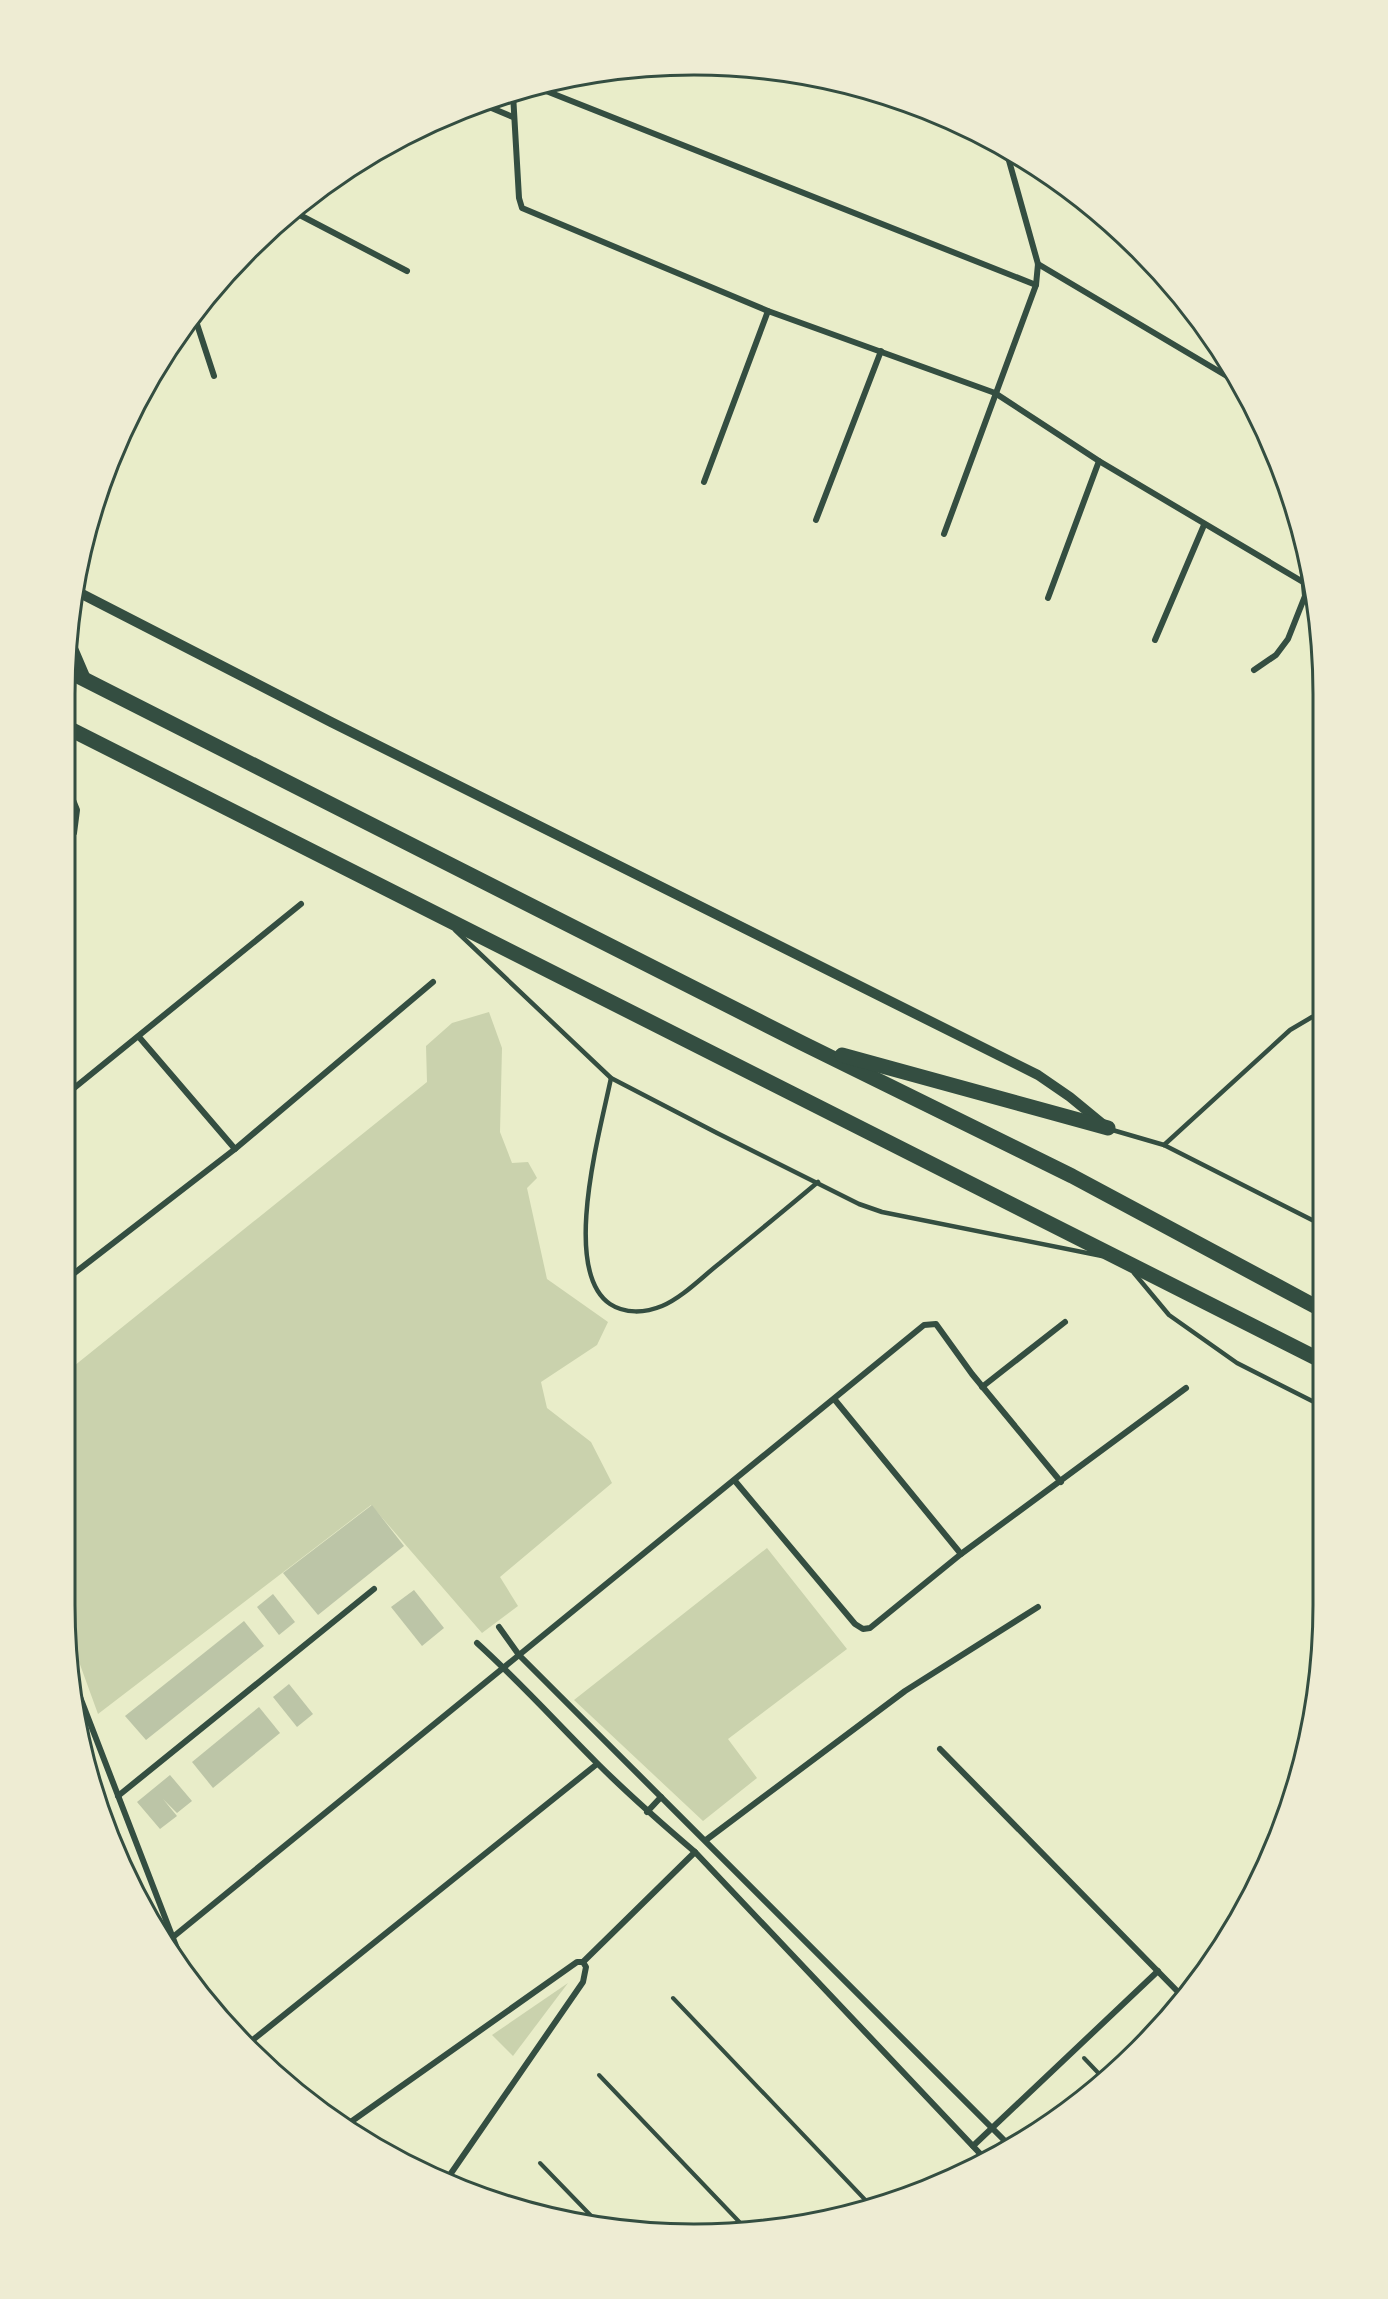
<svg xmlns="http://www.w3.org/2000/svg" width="1388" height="2299" font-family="'Roboto Condensed',sans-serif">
	<rect width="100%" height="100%" fill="#e9edc9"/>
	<!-- green -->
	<g fill="#cad2ad">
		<path d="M489 1012 502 1048 500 1132 512 1163 528 1162 537 1178 527 1188 547 1279 608 1322 597 1345 541 1382 547 1408 591 1442 612 1483 500 1577 518 1606 482 1633 371 1505 98 1714 70 1637 69 1370 427 1082 426 1046 452 1023Z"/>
		<path d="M767 1548 847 1649 728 1739 757 1778 703 1821 574 1700Z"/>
		<path d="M568 1983 513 2056 492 2035Z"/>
	</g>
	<!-- building -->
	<g fill="#bcc5a7">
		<path d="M372 1505 404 1546 318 1615 283 1573Z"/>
		<path d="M414 1590 444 1628 422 1646 391 1607Z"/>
		<path d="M273 1594 295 1622 279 1635 257 1607Z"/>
		<path d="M244 1621 264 1646 146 1740 125 1716Z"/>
		<path d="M289 1684 313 1714 297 1727 273 1697Z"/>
		<path d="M259 1707 280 1733 213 1788 192 1762Z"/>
		<path d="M170 1775 192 1801 177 1813 163 1799 177 1816 160 1829 137 1802Z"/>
	</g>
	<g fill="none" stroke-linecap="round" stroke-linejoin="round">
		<!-- path -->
		<g stroke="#344e41" stroke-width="4">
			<path d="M673 1998 872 2207"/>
			<path d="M1084 2058 1105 2080"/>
			<path d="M599 2075 748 2231"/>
			<path d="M540 2163 600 2225"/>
		</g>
		<!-- service -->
		<g stroke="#344e41" stroke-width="4.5">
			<path d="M455 930 611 1078 717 1133 859 1204 882 1212 1102 1256"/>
			<path d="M611 1078C601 1128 560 1270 610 1304 625 1314 645 1313 662 1306 683 1297 702 1277 720 1263 753 1236 786 1209 818 1182"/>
			<path d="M1109 1129 1164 1145 1322 1225"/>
			<path d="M1164 1145 1290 1030 1312 1017 1322 1016"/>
			<path d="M1134 1273 1169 1315 1237 1363 1322 1406"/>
		</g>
		<!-- minor -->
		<g stroke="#344e41" stroke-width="6">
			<path d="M536 87 1036 285"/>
			<path d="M513 94 519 198 522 208 768 311 995 393 1099 461 1303 582 1311 584"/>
			<path d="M482 104 513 117"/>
			<path d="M294 212 407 271"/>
			<path d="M1038 264 1242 385"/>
			<path d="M194 315 214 376"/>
			<path d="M704 482 768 311"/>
			<path d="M816 520 881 351"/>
			<path d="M944 534 1036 285 1038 264 1006 150"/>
			<path d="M1048 598 1099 461"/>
			<path d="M1155 640 1204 525"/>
			<path d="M1254 670 1276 655 1288 639 1305 596 1302 565 1306 557"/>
			<path d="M66 783 77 810 74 833 67 840"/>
			<path d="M139 1037 235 1149"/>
			<path d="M68 1093 301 904"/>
			<path d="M68 1278 235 1149 433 982"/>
			<path d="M982 1387 1065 1322"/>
			<path d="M835 1400 961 1554"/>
			<path d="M735 1481 855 1624 863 1629 870 1628 961 1554 1186 1388"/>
			<path d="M499 1627 519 1655 1010 2146"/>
			<path d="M477 1643C519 1681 557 1723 597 1763 628 1794 661 1823 695 1852L987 2161"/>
			<path d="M70 1671 188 1977"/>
			<path d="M940 1749 1183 1997"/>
			<path d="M118 1796 374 1589"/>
			<path d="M647 1812 661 1797"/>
			<path d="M706 1840 905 1691 1038 1607"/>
			<path d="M173 1937 924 1325 936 1324 972 1374 1061 1482"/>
			<path d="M249 2043 597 1764"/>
			<path d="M345 2126 577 1962H583L695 1852"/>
			<path d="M973 2146 1158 1971"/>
			<path d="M445 2182 583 1982 586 1967 583 1962"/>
		</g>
		<!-- tertiary -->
		<g stroke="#344e41" stroke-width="10">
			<path d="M78 592 331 722 1038 1075 1070 1097 1104 1125"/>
			<path d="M69 639 87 681"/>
		</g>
		<!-- motorway -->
		<g stroke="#344e41" stroke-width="15">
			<path d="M66 670 802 1043 1072 1176 1322 1310"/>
			<path d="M66 727 1322 1361"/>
			<path d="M842 1055 1108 1128"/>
		</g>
	</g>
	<!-- crop -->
	<path d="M0 0H1388V2299H0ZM694 75H694A619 619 0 0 1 1313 694V1605A619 619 0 0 1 694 2224H694A619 619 0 0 1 75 1605V694A619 619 0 0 1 694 75Z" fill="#eeecd3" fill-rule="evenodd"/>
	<path fill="none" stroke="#344e41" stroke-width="3" d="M694 75H694A619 619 0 0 1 1313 694V1605A619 619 0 0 1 694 2224H694A619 619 0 0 1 75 1605V694A619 619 0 0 1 694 75Z"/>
</svg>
